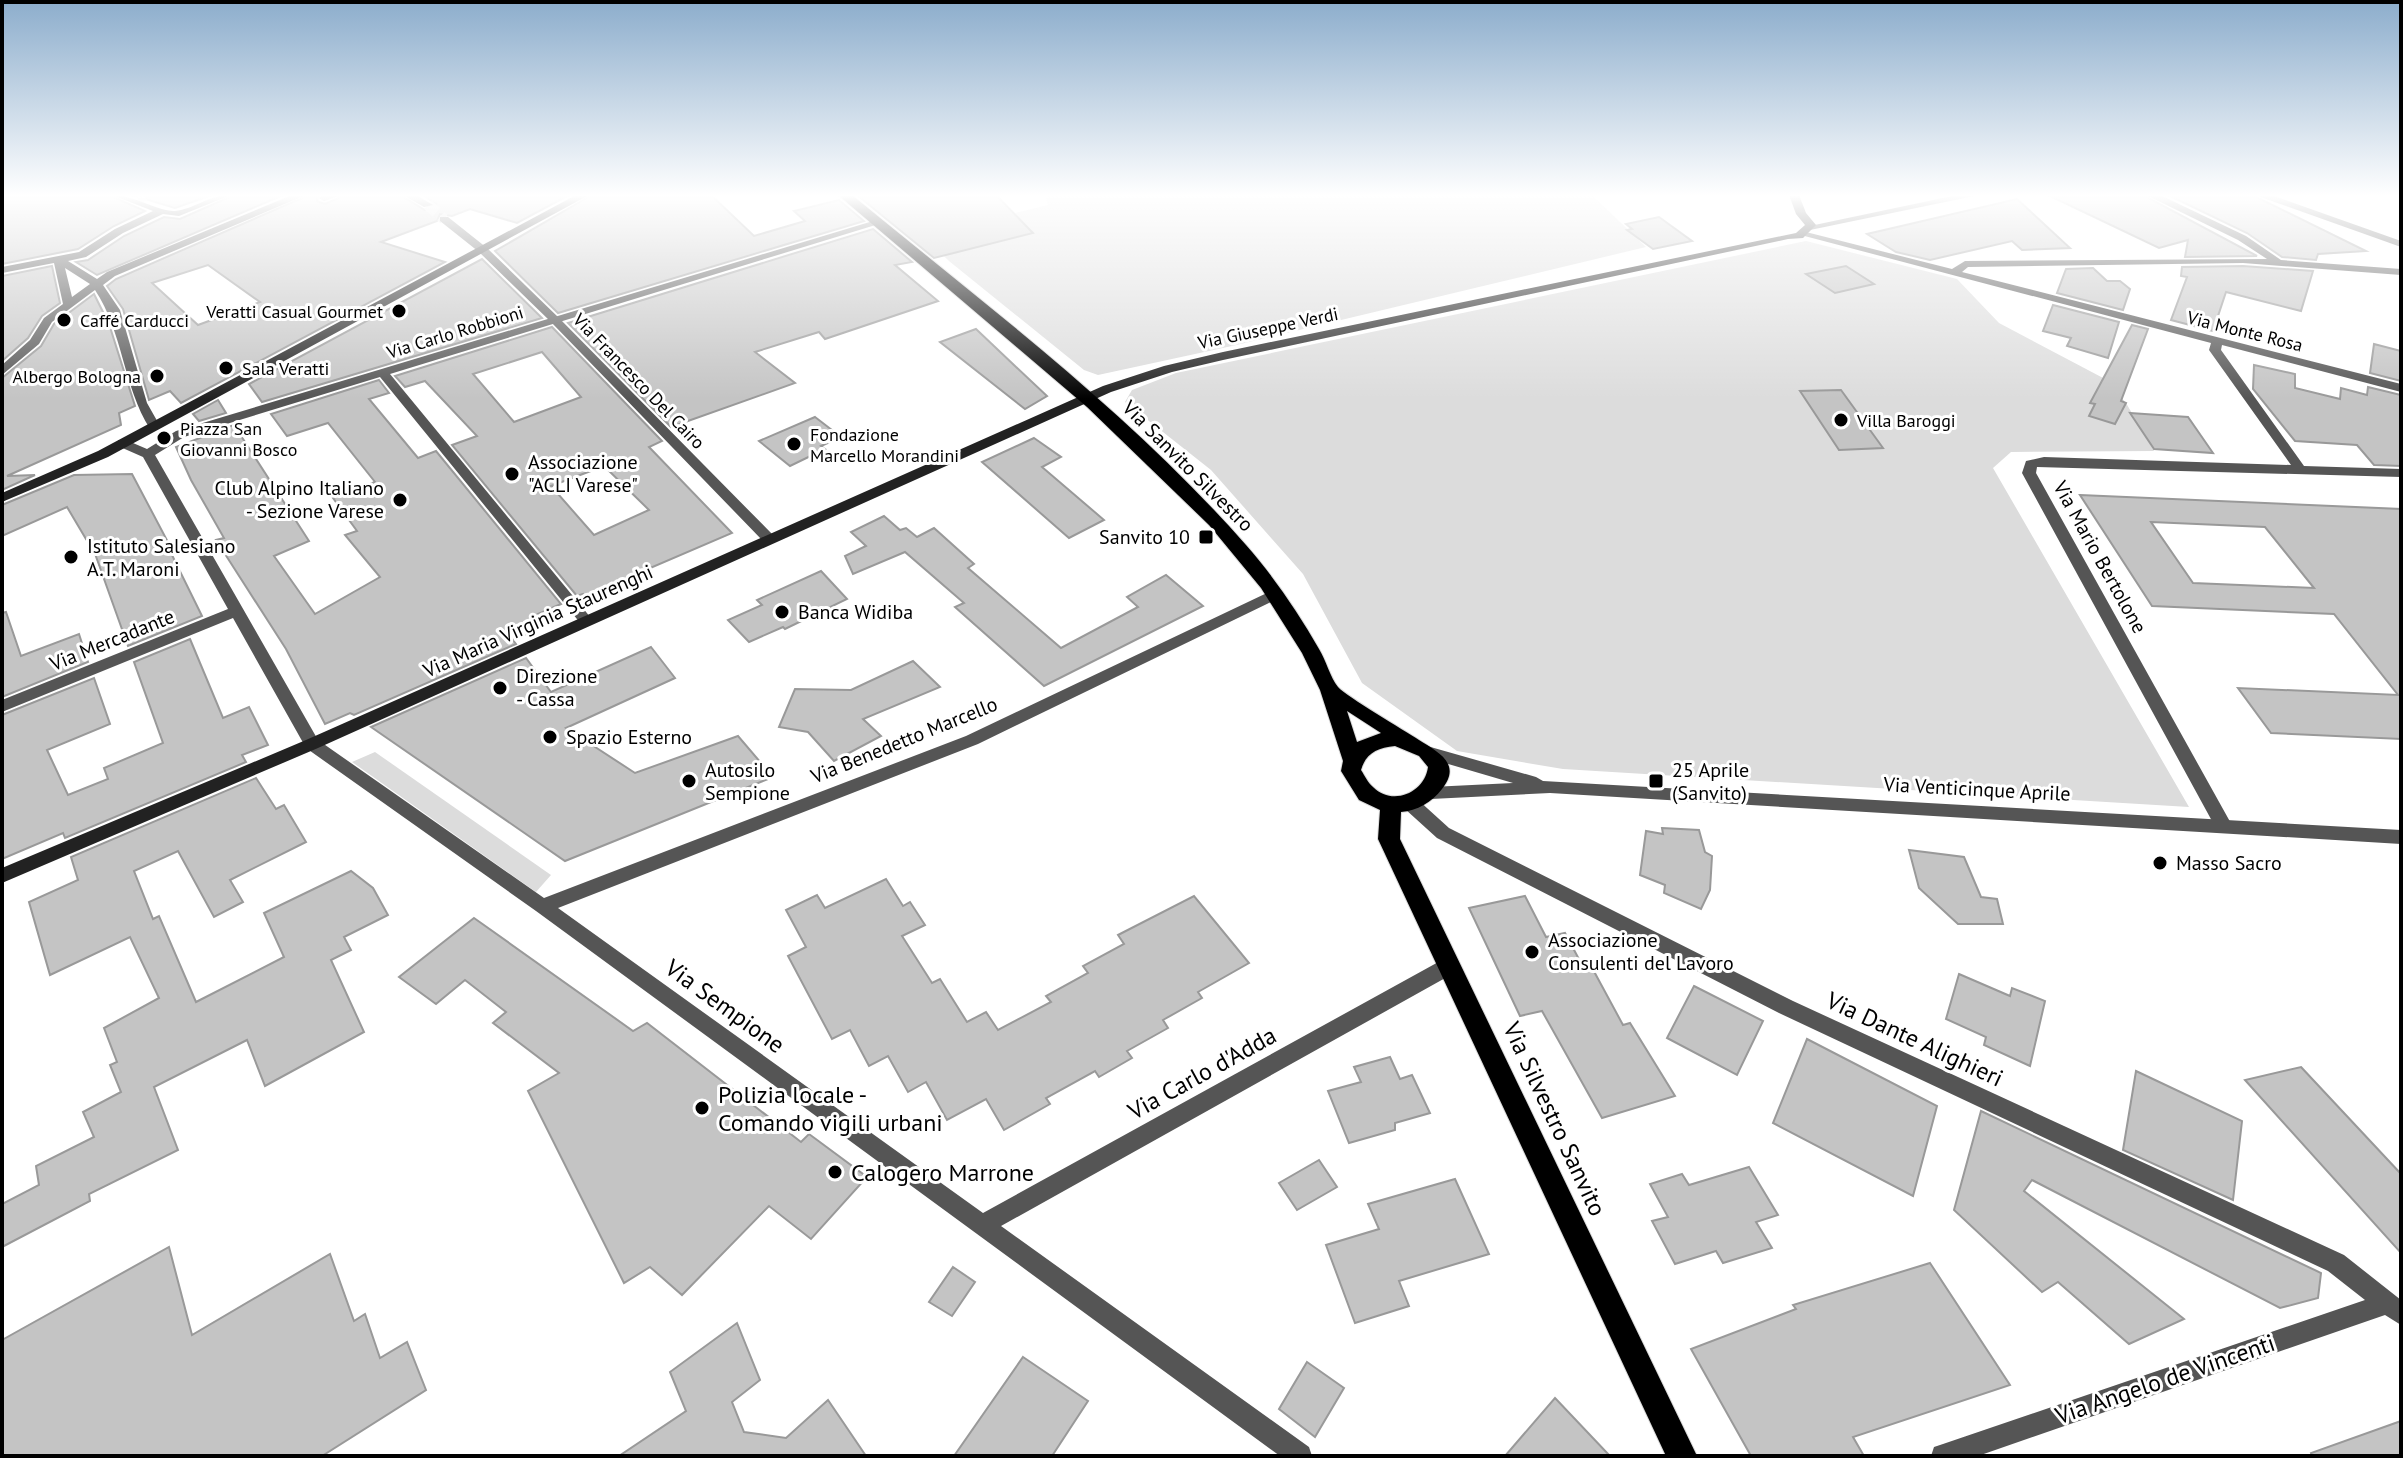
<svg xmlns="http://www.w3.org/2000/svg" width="2403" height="1458" font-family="'PT Sans',sans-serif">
	<rect width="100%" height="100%" fill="#fff"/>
	<!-- green -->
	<g fill="#dcdcdc">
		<path d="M1045 195H1592L1646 247 1232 346 1098 375 1084 370 949 261 910 223 1009 208 1015 213 1048 205Z"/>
		<path d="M1806 241 1957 279 1999 323 2105 379 2126 403 2154 451 2011 452 1993 468 2189 807 1563 769 1457 751 1362 683 1303 574 1211 470 1125 402 1132 390 1176 373Z"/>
		<path d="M375 752 551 875 536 892 352 762Z"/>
	</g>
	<!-- building -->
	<g fill="#c4c4c4" stroke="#999" stroke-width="2" fill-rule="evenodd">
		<path d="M2 195H109L145 211 114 226 78 249 2 264Z"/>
		<path d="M132 195H212L175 208Z"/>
		<path d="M234 195H283L97 275 76 262 88 260 124 236 164 217 180 219Z"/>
		<path d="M309 195H318L317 201 325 204 345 195H400L425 210 436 204 423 195H569L517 223 470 209 452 216 440 214 437 221 381 242 445 262 181 403 170 391 149 400 123 309 107 286 116 279ZM208 265 260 302 198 325 152 283Z"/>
		<path d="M592 195H711L754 236 805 221 794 211 839 200 864 221 558 313 495 251Z"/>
		<path d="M857 195H996L1033 233 934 258Z"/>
		<path d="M2048 195H2143L2257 256 2185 257 2188 240 2159 248Z"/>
		<path d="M2168 195H2252L2366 251 2318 254 2316 260 2282 257 2247 233Z"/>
		<path d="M2017 199 2070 248 2022 250 2012 241 1930 260 1896 252 1867 234Z"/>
		<path d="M1659 217 1692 241 1653 249 1627 230 1632 229 1626 224Z"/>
		<path d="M873 229 912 262 895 265 938 301 825 339 819 332 755 352 795 383 671 427 568 323Z"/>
		<path d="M482 259 542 318 262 402 249 384Z"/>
		<path d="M52 266 60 303 42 316 28 338 2 361V276Z"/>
		<path d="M1846 266 1874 284 1835 293 1806 274Z"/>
		<path d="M2243 266 2313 271 2301 311 2226 292 2213 331 2171 320 2187 277 2181 276 2182 267Z"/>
		<path d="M2093 268 2107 281H2120L2130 289 2123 310 2057 293 2066 269Z"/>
		<path d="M94 294 109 324 135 406 119 413 121 425 7 476 35 475 2 490V378L41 346 54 324Z"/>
		<path d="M2053 305 2119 322 2108 358 2067 346 2071 338 2043 331Z"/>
		<path d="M2132 325 2148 329 2121 401 2126 403 2115 424 2089 416 2095 404 2090 403Z"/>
		<path d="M552 327 662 441 649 447 732 533 585 596 583 594 577 596 452 445 477 436 425 381 405 387 395 376ZM542 352 581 397 514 422 473 374ZM604 466 649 510 594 535 551 486Z"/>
		<path d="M976 329 1015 366 1047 396 1025 409 940 342Z"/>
		<path d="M2374 344 2401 351V381L2370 373Z"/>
		<path d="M2254 365 2295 374V388L2340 399 2341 388 2367 395 2368 387 2401 395V466L2374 465 2357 445 2295 441 2253 389Z"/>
		<path d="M379 380 389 393 369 399 418 458 436 451 561 604 538 614 546 625 513 640 516 644 354 715 350 713 325 724 286 649 216 540 224 538 191 480 176 447 234 425 309 541 274 556 315 614 380 577 345 535 357 531 333 498 375 482 328 423 287 436 271 414Z"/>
		<path d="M1841 390 1883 448 1839 450 1800 391Z"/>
		<path d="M218 400 226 413 199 421 193 414Z"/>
		<path d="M2130 413 2188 417 2213 453 2154 449Z"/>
		<path d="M815 417 841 437 821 446 825 449 790 466 759 441Z"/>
		<path d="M1034 438 1061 457 1042 467 1104 520 1069 538 982 462Z"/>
		<path d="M132 474 170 546 168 547 202 616 128 646 89 537 86 539 67 507 2 536V505L74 475Z"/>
		<path d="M2080 495 2401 509V739L2271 733 2238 688 2398 695 2334 614 2152 606ZM2151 522 2265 527 2314 588 2193 583Z"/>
		<path d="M884 516 900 530 906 528 917 537 934 528 974 564 968 568 1061 648 1138 607 1127 597 1166 575 1203 606 1044 686 955 607 964 603 905 552 853 574 845 556 866 546 851 532Z"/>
		<path d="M821 571 847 599 785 629 783 627 749 642 728 620 762 605 757 600Z"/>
		<path d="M6 612 21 656 79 634 88 662 2 697V613Z"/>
		<path d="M190 639 223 718 249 707 268 745 242 755 246 762 65 838 63 833 2 859V715L94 678 110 724 47 750 68 795 108 779 104 768 163 743 134 662Z"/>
		<path d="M651 647 675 678 566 728 635 773 738 736 773 777 565 861 371 727 526 658 551 692Z"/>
		<path d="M913 661 940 687 863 719 881 736 834 761 808 732 779 727 795 689 851 690Z"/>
		<path d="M256 778 276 809 284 805 306 842 230 880 243 902 214 917 178 851 134 871 153 919 159 916 196 1002 284 957 264 913 351 871 373 888 388 915 344 937 351 950 331 960 364 1032 265 1086 247 1040 154 1087 178 1150 89 1194 90 1201 2 1247V1204L39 1185 36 1166 94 1137 83 1112 121 1092 110 1065 117 1062 104 1028 159 998 130 937 50 975 29 902 78 880 71 857Z"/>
		<path d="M1662 828 1699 830 1705 852 1712 856 1710 890 1701 909 1664 893 1665 885 1640 875 1646 831 1663 834Z"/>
		<path d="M1909 850 1964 857 1981 897 1997 899 2003 924H1958L1919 888Z"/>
		<path d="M886 879 903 906 910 902 925 925 902 936 932 983 940 979 967 1022 986 1012 998 1030 1051 1002 1046 996 1088 973 1083 966 1124 944 1118 935 1194 896 1249 963 1198 992 1202 998 1163 1020 1168 1028 1127 1051 1132 1058 1099 1077 1095 1071 1046 1098 1050 1104 1004 1130 986 1099 947 1120 926 1082 908 1092 888 1056 869 1066 850 1030 832 1039 788 956 806 947 786 910 817 895 825 908Z"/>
		<path d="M1525 896 1546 937 1565 933 1581 963 1590 964 1623 1025 1630 1023 1675 1096 1602 1118 1542 1011 1520 1016 1469 908Z"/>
		<path d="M474 918 633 1031 647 1023 801 1142 809 1134 867 1177 811 1239 769 1206 682 1295 650 1267 624 1283 528 1091 559 1073 493 1023 506 1012 465 980 436 1004 399 977Z"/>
		<path d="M1959 974 2010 996 2012 988 2045 1001 2030 1066 1984 1045 1986 1037 1946 1019Z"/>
		<path d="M1694 986 1763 1021 1737 1075 1667 1038Z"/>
		<path d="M1807 1039 1937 1106 1913 1196 1773 1123Z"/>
		<path d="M1390 1057 1400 1079 1412 1075 1430 1113 1395 1123V1130L1349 1143 1328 1091 1361 1082 1354 1067Z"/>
		<path d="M2301 1067 2401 1174V1253L2245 1080Z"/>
		<path d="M2136 1071 2242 1121 2233 1200 2123 1150Z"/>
		<path d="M1981 1111 2321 1273 2318 1298 2280 1308 2032 1180 2024 1191 2184 1319 2129 1344 2058 1282 2042 1292 1954 1210Z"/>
		<path d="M1319 1160 1337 1187 1297 1210 1279 1183Z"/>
		<path d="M1749 1167 1778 1215 1756 1222 1772 1248 1723 1263 1716 1251 1675 1264 1652 1221 1668 1217 1650 1184 1682 1174 1689 1185Z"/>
		<path d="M1455 1179 1489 1254 1399 1281 1409 1306 1355 1323 1326 1245 1379 1229 1368 1204Z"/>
		<path d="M169 1247 192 1335 330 1254 354 1321 365 1314 380 1358 407 1342 426 1390 322 1456H2V1340Z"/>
		<path d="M1930 1263 2010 1385 1853 1437 1864 1456H1751L1691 1349 1796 1309 1793 1305Z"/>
		<path d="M953 1267 975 1282 952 1316 929 1302Z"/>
		<path d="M737 1323 760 1380 732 1402 744 1432 786 1438 828 1400 866 1456H619L686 1411 670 1372Z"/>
		<path d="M1023 1357 1088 1401 1052 1456H954Z"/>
		<path d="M1307 1362 1344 1388 1315 1437 1279 1409Z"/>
		<path d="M1555 1398 1610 1456H1505Z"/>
		<path d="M2401 1421V1456H2312L2311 1453Z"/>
	</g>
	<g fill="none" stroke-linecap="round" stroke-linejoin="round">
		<!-- pedestrian-tunnel -->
		<g stroke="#d9d9d9" stroke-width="11" stroke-dasharray="11 6" stroke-linecap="butt">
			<path d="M137 198 145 195"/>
			<path d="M428 205 444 219"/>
		</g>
		<!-- primary casing -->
		<g stroke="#dbdbdb" stroke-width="2">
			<path id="primary" d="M838 195H852C987 306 1130 413 1246 545 1274 577 1298 612 1319 649 1326 660 1330 677 1338 687 1347 697 1404 730 1419 740 1436 751 1463 763 1442 789 1432 802 1417 811 1401 812L1400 839 1697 1456H1666L1378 839 1380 810 1359 800 1341 771 1343 761 1320 690 1302 653 1261 588 1209 525 1087 407ZM1347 711 1381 733 1357 742ZM1395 746 1419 756 1428 767C1425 792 1393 807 1373 787 1368 783 1365 776 1361 770 1366 753 1377 748 1395 746Z"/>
		</g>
		<!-- pedestrian -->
		<g fill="#555" fill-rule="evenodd">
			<path d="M112 195C134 195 159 212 175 211 194 209 209 195 231 195L179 216 163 214 123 233 86 257 68 261 97 279 107 272 292 195H306L115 276 103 285 120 310 147 403 160 426 154 430 150 429C123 386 123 332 95 290L52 322 39 344 2 375V365L30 340 44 318 63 304 54 263 2 273V267L79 252 115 229 153 211ZM65 268 90 284 72 297Z"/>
			<path d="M323 195H342L324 201 319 198Z"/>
			<path d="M403 195H416L433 205 424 207Z"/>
			<path d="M440 217H448L487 248 559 318 773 535 775 538 773 541H763L551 322 479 252 440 221Z"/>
		</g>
		<!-- minor -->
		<g fill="#555" fill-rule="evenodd">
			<path d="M1957 195H1979L1810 230 1805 227Z"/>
			<path d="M2146 195H2160L2246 236 2281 260 2401 269V275L2243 263 1968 267 1962 272 2401 384V392L2222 345 2221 350 2304 466 2401 469V477L2037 467 2036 473 2233 827 2230 832H2218L2022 473 2026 461 2044 457 2291 465 2209 350 2211 343 1797 234 1802 231 1952 269 1965 261 2267 259 2238 240Z"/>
			<path d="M2255 195H2271L2401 241V247Z"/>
			<path d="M873 221 882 223 390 374 591 618 593 621 591 624H581L380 377 184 437 155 455 318 740 544 898 966 736 1269 592H1279L1281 595 1279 598 978 744 558 908 983 1213 1442 960 1449 958 1456 960 1458 966 1456 972 1001 1226 1309 1447 1312 1456H1280L536 911 306 748 233 618 2 712V700L228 609 143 457 118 446V440H126L147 449 176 431Z"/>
			<path d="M1411 798 1417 799 1449 828 1793 1001 2344 1255 2401 1300V1325L2385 1315 1978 1456H1931L1934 1447 1943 1444 2365 1300 2328 1271 1779 1013 1437 838 1405 809 1403 804 1405 799Z"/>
		</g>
		<!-- tertiary -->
		<path fill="#555" fill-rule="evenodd" d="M1427 746 1536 777 1543 781 2401 830V844L1550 793 1431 799 1425 797 1423 793 1425 789 1431 787 1513 783 1421 756 1419 752 1421 748Z"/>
		<!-- secondary -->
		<g fill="#222" fill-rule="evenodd">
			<path d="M576 195H589L108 457 2 502V493L98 451Z"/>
			<path d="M1789 195H1799L1806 213 1816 225 1803 238 1788 239 1223 360 1172 372 1111 392 318 748 2 883V868L306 740 1103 386 1164 366 1223 352 1796 233 1805 225 1796 214Z"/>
		</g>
		<!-- primary -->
		<use href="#primary" fill="#000" fill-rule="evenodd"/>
	</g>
	<!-- sky -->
	<linearGradient id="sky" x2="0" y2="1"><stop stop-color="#8cadcc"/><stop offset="0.49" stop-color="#fff"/><stop offset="1" stop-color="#fff" stop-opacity="0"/></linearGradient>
	<rect width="2403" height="399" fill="url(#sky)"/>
	<!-- markers -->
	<g fill="#000" stroke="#fff" stroke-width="3">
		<circle cx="399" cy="311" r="8"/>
		<circle cx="64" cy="320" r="8"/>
		<circle cx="226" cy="368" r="8"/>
		<circle cx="157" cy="376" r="8"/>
		<circle cx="1841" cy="420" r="8"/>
		<circle cx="164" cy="438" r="8"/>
		<circle cx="794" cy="444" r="8"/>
		<circle cx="512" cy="474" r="8"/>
		<circle cx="400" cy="500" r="8"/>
		<rect x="1198" y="529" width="16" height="16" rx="4"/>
		<circle cx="71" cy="557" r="8"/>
		<circle cx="782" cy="612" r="8"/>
		<circle cx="500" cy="688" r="8"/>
		<circle cx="550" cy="737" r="8"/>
		<circle cx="689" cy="781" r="8"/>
		<rect x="1648" y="773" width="16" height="16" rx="4"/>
		<circle cx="2160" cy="863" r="8"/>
		<circle cx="1532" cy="952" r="8"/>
		<circle cx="702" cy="1108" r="8"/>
		<circle cx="835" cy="1172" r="8"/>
	</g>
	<g text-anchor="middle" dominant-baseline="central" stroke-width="6" stroke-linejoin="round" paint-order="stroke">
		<!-- far-poi labels -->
		<g font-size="18" fill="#000" stroke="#fff" text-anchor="start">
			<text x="383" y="311" text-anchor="end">Veratti Casual Gourmet</text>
			<text x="80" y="320">Caffé Carducci</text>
			<text x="242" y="368">Sala Veratti</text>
			<text x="141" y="376" text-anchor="end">Albergo Bologna</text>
			<text x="1857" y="420">Villa Baroggi</text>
			<text x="180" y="428">Piazza San<tspan x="180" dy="21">Giovanni Bosco</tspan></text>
			<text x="810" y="434">Fondazione<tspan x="810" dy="21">Marcello Morandini</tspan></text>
		</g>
		<!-- far-street labels -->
		<g font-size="18" fill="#000" stroke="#fff">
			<text transform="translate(1268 328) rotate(-12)">Via Giuseppe Verdi</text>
			<text transform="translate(2245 331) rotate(14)">Via Monte Rosa</text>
			<text transform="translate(455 332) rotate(-17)">Via Carlo Robbioni</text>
			<text transform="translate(639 381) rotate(46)">Via Francesco Del Cairo</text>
		</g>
		<!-- poi labels -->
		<g font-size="20" fill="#000" stroke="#fff" text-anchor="start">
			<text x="528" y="462">Associazione<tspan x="528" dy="23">"ACLI Varese"</tspan></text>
			<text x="384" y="488" text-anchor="end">Club Alpino Italiano<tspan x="384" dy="23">- Sezione Varese</tspan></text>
			<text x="1190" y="537" text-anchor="end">Sanvito 10</text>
			<text x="87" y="546">Istituto Salesiano<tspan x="87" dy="23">A.T. Maroni</tspan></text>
			<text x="798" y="612">Banca Widiba</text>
			<text x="516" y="676">Direzione<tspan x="516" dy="23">- Cassa</tspan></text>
			<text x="566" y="737">Spazio Esterno</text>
			<text x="705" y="770">Autosilo<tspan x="705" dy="23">Sempione</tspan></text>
			<text x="1672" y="770">25 Aprile<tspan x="1672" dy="23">(Sanvito)</tspan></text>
			<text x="2176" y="863">Masso Sacro</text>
			<text x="1548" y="940">Associazione<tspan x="1548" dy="23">Consulenti del Lavoro</tspan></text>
		</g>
		<!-- street labels -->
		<g font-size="20" fill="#000" stroke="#fff">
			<text transform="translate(1188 466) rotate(45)">Via Sanvito Silvestro</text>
			<text transform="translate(2100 557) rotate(61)">Via Mario Bertolone</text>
			<text transform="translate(538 621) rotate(-24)">Via Maria Virginia Staurenghi</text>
			<text transform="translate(112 640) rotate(-22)">Via Mercadante</text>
			<text transform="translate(904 740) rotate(-22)">Via Benedetto Marcello</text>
			<text transform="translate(1977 789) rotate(3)">Via Venticinque Aprile</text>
		</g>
		<!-- near-street labels -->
		<g font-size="24" fill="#000" stroke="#fff">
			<text transform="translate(725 1006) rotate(36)">Via Sempione</text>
			<text transform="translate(1915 1039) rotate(25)">Via Dante Alighieri</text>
			<text transform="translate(1202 1073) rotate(-29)">Via Carlo d'Adda</text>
			<text transform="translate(1555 1119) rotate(65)">Via Silvestro Sanvito</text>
			<text transform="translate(2165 1379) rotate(-19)">Via Angelo de Vincenti</text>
		</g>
		<!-- near-poi labels -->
		<g font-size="24" fill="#000" stroke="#fff" text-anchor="start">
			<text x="718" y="1094">Polizia locale -<tspan x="718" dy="28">Comando vigili urbani</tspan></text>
			<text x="851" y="1172">Calogero Marrone</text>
		</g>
	</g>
	<!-- border -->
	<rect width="2403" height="1458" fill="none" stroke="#000000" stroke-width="8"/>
</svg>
